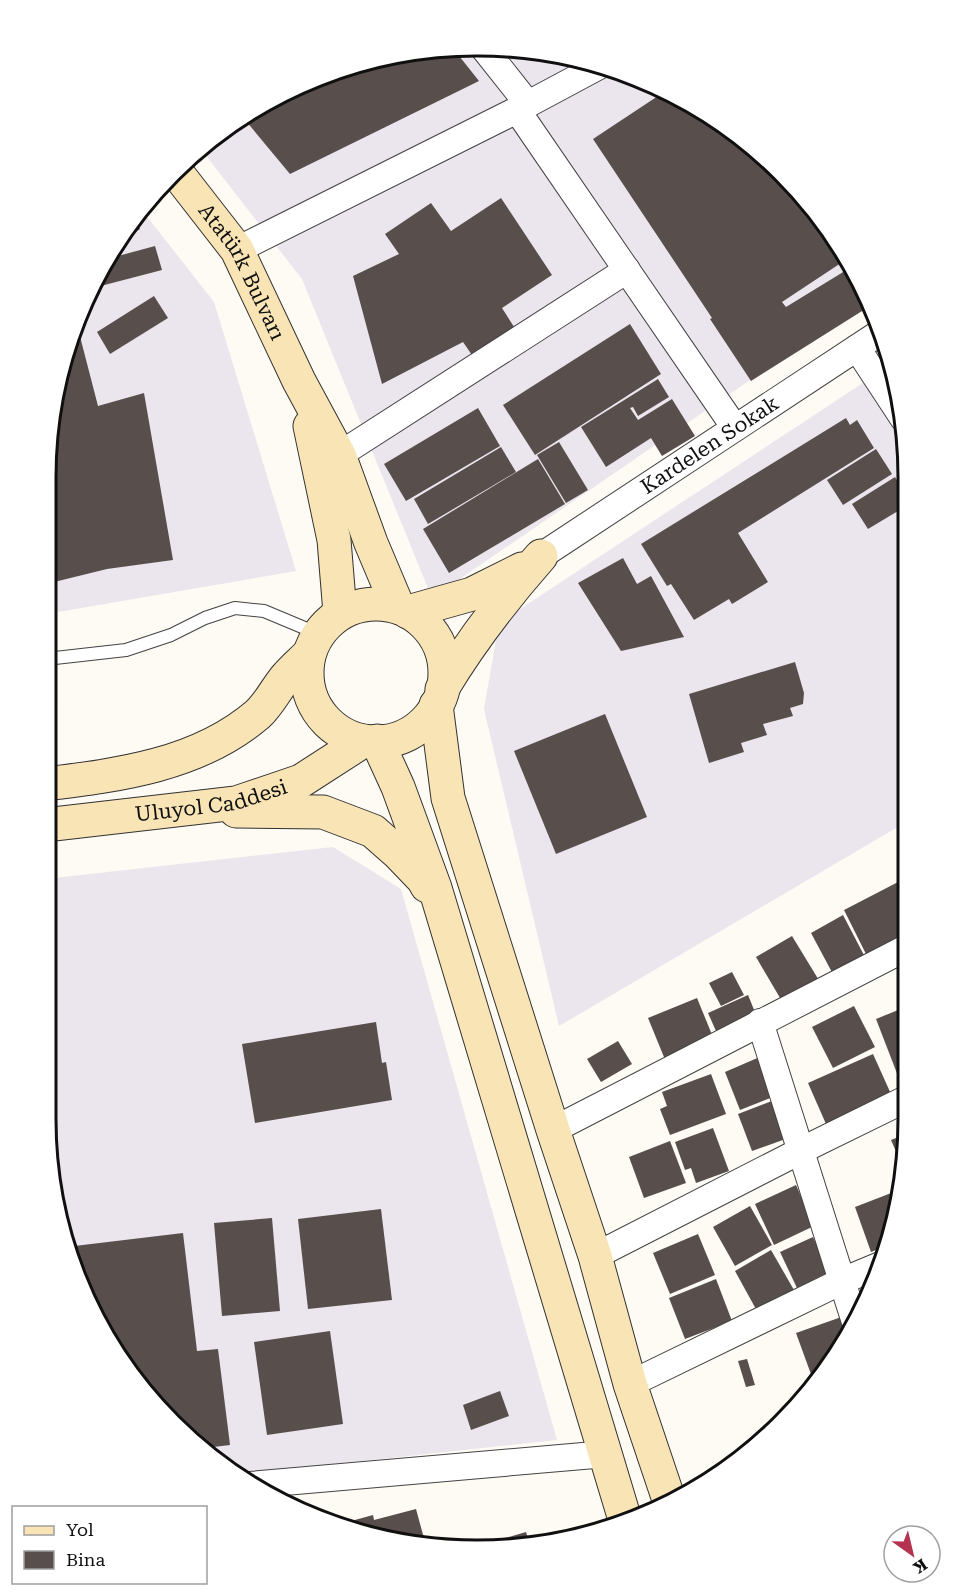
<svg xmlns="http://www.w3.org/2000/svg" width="954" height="1596" font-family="'Roboto Serif',serif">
	<rect width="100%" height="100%" fill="#fefaf4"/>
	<!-- industrial -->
	<g fill="#ebe5ed">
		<path d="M477 45 562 53 643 78 717 118 802 192 851 261 867 300 432 598 302 279 200 148 237 118 312 78 393 53Z"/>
		<path d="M141 209 214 302 296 571 46 614V448L68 338 118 237Z"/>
		<path d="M887 367 897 384 908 448V821L559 1026 484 709 499 623Z"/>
		<path d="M333 847 401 889 557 1440 233 1475 134 1382 68 1258 45 1119V879Z"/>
	</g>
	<!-- building -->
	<g fill="#584f4d">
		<path d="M452 47 479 81 290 174 241 115 312 78 393 53Z"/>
		<path d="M661 94 664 101 674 95 717 118 794 185 844 261 782 302 786 307 853 266 870 306 751 381 710 319 712 318 593 139Z"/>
		<path d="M501 198 552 275 502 308 516 330 474 358 463 342 382 384 353 276 399 254 385 234 431 203 451 231Z"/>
		<path d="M134 218 140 229 120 241 118 237Z"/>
		<path d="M155 246 162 270 93 288 107 259Z"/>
		<path d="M154 296 168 318 110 354 97 332Z"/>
		<path d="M76 321 98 406 144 393 173 560 107 569 46 584V448L68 338Z"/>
		<path d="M630 324 661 374 535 455 503 405Z"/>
		<path d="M658 379 669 397 638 416 633 407 630 408 638 420 672 399 695 436 662 456 651 438 606 467 581 427Z"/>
		<path d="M478 408 500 446 406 501 384 464Z"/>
		<path d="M846 418 850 425 857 420 874 448 738 533 768 582 732 604 729 599 694 620 671 584 667 586 641 544Z"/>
		<path d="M559 442 588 490 566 503 537 455Z"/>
		<path d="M501 447 516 472 428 524 414 499Z"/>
		<path d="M876 449 892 474 843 505 827 480Z"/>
		<path d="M538 459 565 504 449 573 423 529Z"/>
		<path d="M895 477 908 497V505L868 529 852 504Z"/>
		<path d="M623 558 637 584 651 576 684 637 621 651 578 583Z"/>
		<path d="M795 662 804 693 803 704 790 708 793 716 763 724 767 735 741 743 744 752 709 763 689 694Z"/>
		<path d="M605 714 647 817 556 854 514 751Z"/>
		<path d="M902 880 908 892V935L867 956 844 910Z"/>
		<path d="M843 915 866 959 834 976 811 933Z"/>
		<path d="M792 936 820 982 783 1003 756 957Z"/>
		<path d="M732 972 744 995 721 1006 709 983Z"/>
		<path d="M748 995 759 1022 720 1040 708 1013Z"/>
		<path d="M697 998 715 1042 666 1062 648 1018Z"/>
		<path d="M854 1006 875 1047 833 1068 812 1027Z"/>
		<path d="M908 1006V1072L898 1076 876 1019Z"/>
		<path d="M376 1022 382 1063 386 1062 392 1100 255 1123 242 1044Z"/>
		<path d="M618 1041 632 1064 601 1082 587 1059Z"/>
		<path d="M873 1054 891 1094 826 1124 808 1083Z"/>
		<path d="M762 1056 778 1095 740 1110 725 1072Z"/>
		<path d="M711 1074 726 1114 670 1135 660 1109 667 1106 662 1092Z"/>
		<path d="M780 1098 794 1136 752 1151 738 1114Z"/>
		<path d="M713 1128 729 1171 696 1183 691 1168 685 1170 675 1142Z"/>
		<path d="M908 1133V1148L904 1170 891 1140Z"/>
		<path d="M670 1141 686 1183 644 1198 629 1157Z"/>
		<path d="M796 1185 814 1226 774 1245 755 1204Z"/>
		<path d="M899 1190 889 1245 871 1252 855 1207Z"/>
		<path d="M750 1206 772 1245 735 1266 713 1227Z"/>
		<path d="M381 1209 392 1300 308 1309 298 1219Z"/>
		<path d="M272 1218 280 1311 222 1316 214 1223Z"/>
		<path d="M183 1233 197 1351 218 1349 230 1445 205 1448 134 1382 68 1258 66 1247Z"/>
		<path d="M698 1234 715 1275 670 1294 653 1253Z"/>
		<path d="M813 1237 829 1272 797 1288 780 1252Z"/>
		<path d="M771 1250 794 1290 757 1311 735 1271Z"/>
		<path d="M716 1279 732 1321 685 1339 669 1298Z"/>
		<path d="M847 1315 851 1328 836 1359 824 1373 812 1377 796 1333Z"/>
		<path d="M330 1331 343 1424 267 1435 254 1342Z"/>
		<path d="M747 1359 755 1385 746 1387 738 1361Z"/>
		<path d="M500 1391 509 1416 471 1430 463 1405Z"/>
		<path d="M416 1509 425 1542 338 1528 333 1526 373 1515 374 1520Z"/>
		<path d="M526 1532 529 1542 477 1551 467 1549Z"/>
	</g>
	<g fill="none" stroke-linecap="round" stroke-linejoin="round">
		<!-- service casing -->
		<g stroke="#434343" stroke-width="14">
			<path id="service" d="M46 659 126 650 171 635 205 618 235 608 264 611 319 634"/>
		</g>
		<!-- minor casing -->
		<g stroke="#434343" stroke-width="28">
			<g id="minor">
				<path d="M482 46 528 104"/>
				<path d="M517 110 735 428"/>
				<path d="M237 250 517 110 601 65"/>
				<path d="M857 348 903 418"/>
				<path d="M339 455 627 270"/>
				<path id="s1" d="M541 556 881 332"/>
				<path d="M760 1022 855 1322"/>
				<path d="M553 1130 908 947"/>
				<path d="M595 1256 802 1150 908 1098"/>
				<path d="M630 1384 842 1281 883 1264"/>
				<path d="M250 1485 606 1454"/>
			</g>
		</g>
		<!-- secondary casing -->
		<g stroke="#323232" stroke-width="35">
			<g id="secondary">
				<path id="s2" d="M174 169 237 250 299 381 339 455 371 543 398 607"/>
				<path d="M310 426 334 540 340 613"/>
				<circle cx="376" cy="673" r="69"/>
				<path d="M408 612 472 594 522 569"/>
				<path d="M442 689C471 641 504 598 541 556"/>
				<path d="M436 705 448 798 553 1130 595 1256 630 1384 669 1500"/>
				<path d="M377 741 398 787 435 888 626 1523"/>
				<path d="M45 784C119 775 199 765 258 714 269 704 276 689 286 677 293 669 301 662 309 654"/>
				<path d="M236 811 323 812 373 831 398 853 423 879 427 886"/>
				<path id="s3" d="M45 825 236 803 301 781 363 741"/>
			</g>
		</g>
		<!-- service -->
		<use href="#service" stroke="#fff" stroke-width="12"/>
		<!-- minor -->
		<use href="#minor" stroke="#fff" stroke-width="26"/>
		<!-- secondary -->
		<use href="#secondary" stroke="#f8e4b5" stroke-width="33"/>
	</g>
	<g text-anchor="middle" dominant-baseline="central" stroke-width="6" stroke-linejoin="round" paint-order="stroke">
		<!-- street labels -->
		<g font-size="21" fill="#101010" stroke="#fff">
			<text stroke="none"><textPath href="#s2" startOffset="124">Atatürk Bulvarı</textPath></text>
			<text stroke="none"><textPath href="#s1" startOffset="202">Kardelen Sokak</textPath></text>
			<text stroke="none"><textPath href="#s3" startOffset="168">Uluyol Caddesi</textPath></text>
		</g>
	</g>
	<!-- crop -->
	<path d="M0 0H954V1596H0ZM477 56H477A421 421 0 0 1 898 477V1119A421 421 0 0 1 477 1540H477A421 421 0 0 1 56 1119V477A421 421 0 0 1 477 56Z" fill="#fff" fill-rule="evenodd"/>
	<path fill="none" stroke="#101010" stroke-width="3" d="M477 56H477A421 421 0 0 1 898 477V1119A421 421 0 0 1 477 1540H477A421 421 0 0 1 56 1119V477A421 421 0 0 1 477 56Z"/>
	<!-- legend -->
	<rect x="12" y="1506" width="195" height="78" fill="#ffffff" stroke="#9f9f9f" stroke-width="1.5"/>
	<rect x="24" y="1526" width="30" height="9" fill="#f8e4b5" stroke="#9f9f9f" stroke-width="1.5"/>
	<text x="66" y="1536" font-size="18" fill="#101010">Yol</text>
	<rect x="24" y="1551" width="30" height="18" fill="#584f4d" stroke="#9f9f9f" stroke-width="1.5"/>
	<text x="66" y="1566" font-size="18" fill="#101010">Bina</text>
	<!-- north arrow -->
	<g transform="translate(912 1554) rotate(146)"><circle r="28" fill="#ffffff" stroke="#9f9f9f" stroke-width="1.5"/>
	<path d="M0-4.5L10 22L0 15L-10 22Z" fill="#b43351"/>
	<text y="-9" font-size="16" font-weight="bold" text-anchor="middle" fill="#101010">K</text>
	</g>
</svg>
